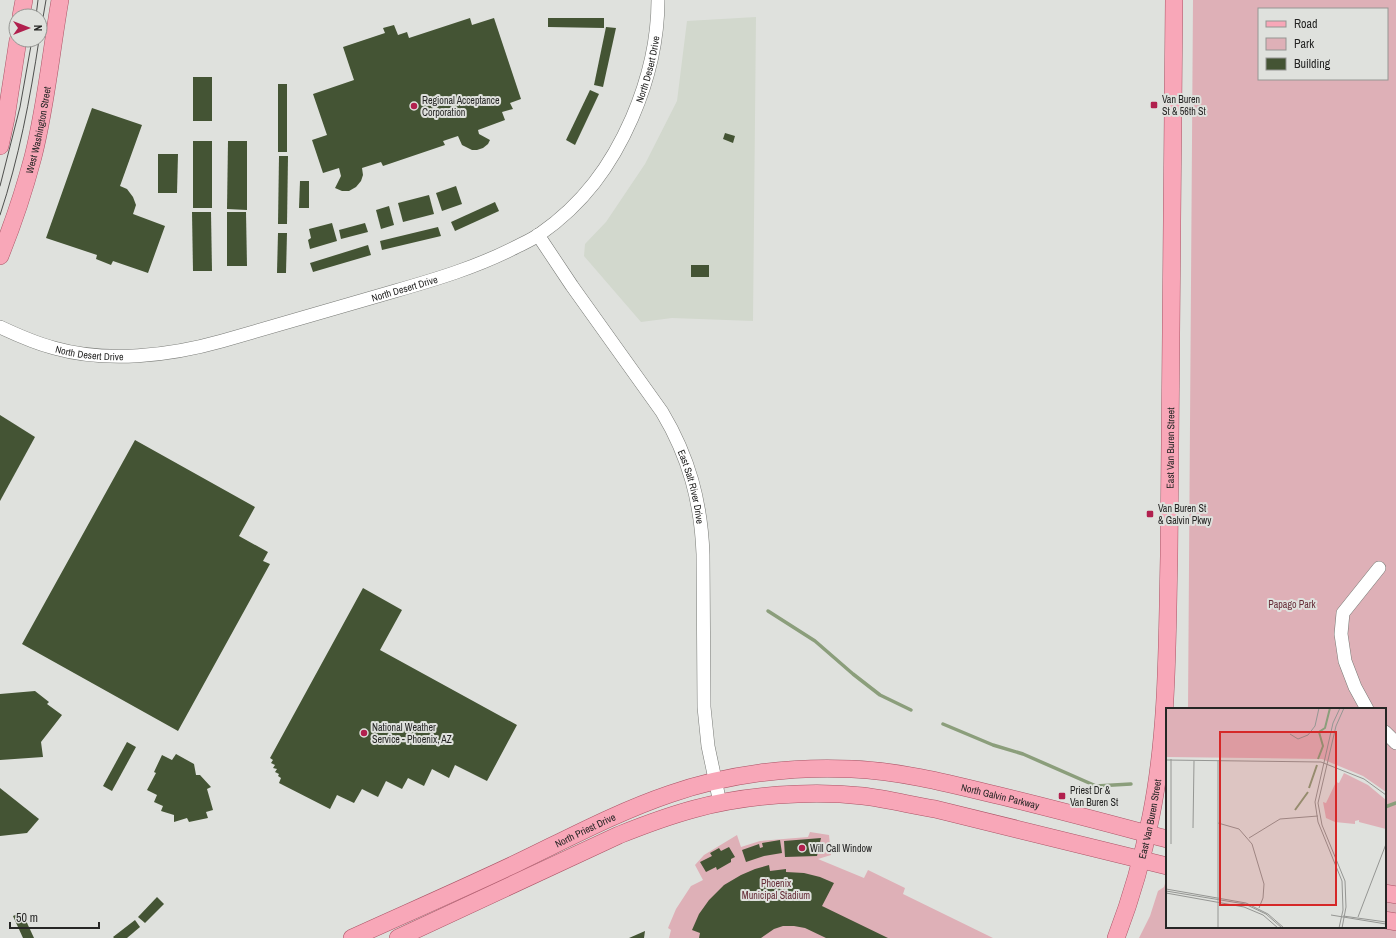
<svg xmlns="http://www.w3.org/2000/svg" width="1396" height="938" font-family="'Archivo Narrow',sans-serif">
	<rect width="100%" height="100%" fill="#dfe1dd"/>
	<!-- built -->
	<path fill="#d2d8cd" d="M756 17 753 321 672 318 641 322 584 256 585 244 606 222 645 164 677 101 687 21Z"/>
	<!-- green -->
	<g fill="#deb0b7" fill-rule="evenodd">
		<path d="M1193 0H1396V938H1139L1150 916 1158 891 1164 887 1167 877V927H1385V709H1188ZM1259 9H1387V79H1259Z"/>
		<path d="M810 832 829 835 831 855 818 859 864 878 868 870 905 888 903 894 993 938H669L671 930 668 928 676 909 691 886 703 880 695 865 704 855 737 835 741 847 760 841 808 837Z"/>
	</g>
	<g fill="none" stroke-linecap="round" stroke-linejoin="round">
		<!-- stream -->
		<g stroke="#8b9e7b" stroke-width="3.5">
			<path d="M768 611 815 641 853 674 880 695 911 710"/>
			<path d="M943 724 993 745 1023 754 1096 786 1131 784"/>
			<path d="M1385 807 1396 803"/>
		</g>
	</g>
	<!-- building -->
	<g fill="#445434">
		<path d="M470 18 472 25 494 18 521 99 510 103 513 109 502 112 505 120 478 130 479 134 490 140 488 144 483 148 477 150H472L462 145 458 136 443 141 445 145 383 166 381 162 362 168 363 175 361 181 356 187 349 191H342L335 188 341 176 339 168 323 173 312 140 327 135 313 94 354 80 343 47 385 33 383 28 394 25 398 35 407 32 409 38Z"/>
		<path d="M548 18H604V28L548 27Z"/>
		<path d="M606 27 616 28 603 87 594 85Z"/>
		<rect x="193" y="77" width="19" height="44"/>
		<rect x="278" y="84" width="9" height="68"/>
		<path d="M590 90 599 94 575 145 566 140Z"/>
		<path d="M92 108 142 125 120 186 127 189 133 197 136 205 133 214 165 226 148 273 113 261 111 265 96 259 97 255 46 238Z"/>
		<path d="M725 133 735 136 733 143 723 139Z"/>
		<rect x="193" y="141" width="19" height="67"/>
		<path d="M228 141H247V210L227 209Z"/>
		<path d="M158 154H178L177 193H158Z"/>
		<path d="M279 156H288L287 224H278Z"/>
		<path d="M300 181H309V208H299Z"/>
		<path d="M456 186 462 204 442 211 436 193Z"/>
		<path d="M429 195 434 214 403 222 398 203Z"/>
		<path d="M495 202 499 211 455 231 451 222Z"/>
		<path d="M389 206 394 225 381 229 376 210Z"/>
		<path d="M192 212H211L212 271H193Z"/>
		<path d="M227 212H246L247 266H227Z"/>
		<path d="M332 223 337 241 310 249 308 240 311 238 309 229Z"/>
		<path d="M365 223 368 232 341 239 339 230Z"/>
		<path d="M438 227 441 236 382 250 380 241Z"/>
		<path d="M278 233H287L286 273H277Z"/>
		<path d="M368 245 371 255 313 272 310 263Z"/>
		<rect x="691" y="265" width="18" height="12"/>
		<path d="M0 415 35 437 0 501Z"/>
		<path d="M135 440 255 507 239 536 268 552 263 561 270 564 178 731 22 644Z"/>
		<path d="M363 588 402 610 380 650 517 725 487 781 455 765 449 778 432 769 424 786 408 778 402 789 386 781 378 797 362 789 354 803 337 795 330 809 279 783 281 778 278 776 279 774 275 772 277 769 273 768 275 765 271 763 273 760 270 758Z"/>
		<path d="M35 691 49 702 47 704 62 715 41 742 43 757 0 760V694Z"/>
		<path d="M127 742 136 747 112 791 103 786Z"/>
		<path d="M176 754 194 764 196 775H200L211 787 207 789 213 810 206 812 208 818 189 822 187 818 174 822V815L161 811 163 806 154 802 157 795 147 790 156 773 154 772 162 755 172 760Z"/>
		<path d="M0 788 39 819 27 833 0 836Z"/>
		<path d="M821 838 817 856 785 857 784 841Z"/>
		<path d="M780 840 782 853 764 856 746 862 742 850 759 844 760 848 763 847 762 843Z"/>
		<path d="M729 847 735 857 731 859V862L717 870 716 867 706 872 700 862 712 856 710 853 719 848 721 851Z"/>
		<path d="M769 865 770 871 786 869V872L804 873 820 877 834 883 822 906 888 938H826L805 928 794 926H783L774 929 761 938H699L700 933 692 930 699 914 709 900 724 885 741 875 755 869Z"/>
		<path d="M157 897 164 904 145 923 138 917Z"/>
		<path d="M22 912 34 938H23L13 916Z"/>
		<path d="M135 920 140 927 127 938H114L113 937Z"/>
		<path d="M645 931 644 938H629Z"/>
	</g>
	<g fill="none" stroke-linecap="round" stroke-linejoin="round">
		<!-- minor casing -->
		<g stroke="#777975" stroke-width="14">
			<g id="minor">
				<path id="s1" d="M538 235 572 286 662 412C689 457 701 502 703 554L704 707 708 746 720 803"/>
				<path id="s2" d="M0 327C17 335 35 343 54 348 107 363 169 356 222 341 279 324 338 308 395 291 437 279 477 267 516 247 524 243 533 239 540 234 583 204 611 166 632 118 648 81 658 41 658 0"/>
				<path d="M1367 709 1355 687 1345 661 1341 634 1343 613 1379 568"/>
				<path d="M1385 732 1396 743"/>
			</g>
		</g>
		<!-- major casing -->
		<g stroke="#ab5466" stroke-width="18">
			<g id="major">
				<path d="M21 16 24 0"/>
				<path d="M0 146 6 118 18 40"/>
				<path id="s3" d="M0 256C13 224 24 191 33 157 46 106 51 52 60 0"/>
				<path d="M1385 893 1396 895"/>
				<path d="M1385 920 1396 922"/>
				<path id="s4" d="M352 938C407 913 462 889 517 863 567 839 617 812 670 794 727 774 792 766 852 769 898 771 943 782 988 793 1048 807 1107 823 1167 839"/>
				<path d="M398 938 619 835C644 825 668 816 694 809 744 795 811 790 863 796 887 799 911 805 935 809L1167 866"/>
				<path id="s5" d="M1116 938C1131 899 1143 857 1151 816 1168 731 1167 643 1169 556L1174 0"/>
			</g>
		</g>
		<!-- minor -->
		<use href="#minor" stroke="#fff" stroke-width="13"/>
		<!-- major -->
		<use href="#major" stroke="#f8a7b8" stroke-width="17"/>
		<!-- tram -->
		<g stroke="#4e4f4d" stroke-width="1">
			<path d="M36 16 38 0"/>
			<path d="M40 35 46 0"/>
			<path d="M0 186 20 107 32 40"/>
			<path d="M0 215C19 158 30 99 39 40"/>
		</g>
	</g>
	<!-- markers -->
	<g fill="#b1204e" stroke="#dfe1dd" stroke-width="1.5">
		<rect x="1150" y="101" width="8" height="8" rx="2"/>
		<circle cx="414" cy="106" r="4"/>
		<rect x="1146" y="510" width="8" height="8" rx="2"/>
		<circle cx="364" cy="733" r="4"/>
		<rect x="1058" y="792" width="8" height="8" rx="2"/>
		<circle cx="802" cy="848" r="4"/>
	</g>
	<g text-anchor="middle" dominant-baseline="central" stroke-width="4" stroke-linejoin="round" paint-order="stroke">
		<!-- street labels -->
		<g font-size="10" fill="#262625" stroke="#dfe1dd">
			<text stroke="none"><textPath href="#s2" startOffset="766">North Desert Drive</textPath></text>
			<text stroke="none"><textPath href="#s3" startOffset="132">West Washington Street</textPath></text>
			<text stroke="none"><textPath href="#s2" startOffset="418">North Desert Drive</textPath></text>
			<text stroke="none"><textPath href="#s2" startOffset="94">North Desert Drive</textPath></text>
			<text stroke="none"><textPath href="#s5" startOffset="496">East Van Buren Street</textPath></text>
			<text stroke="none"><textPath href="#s1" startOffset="297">East Salt River Drive</textPath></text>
			<text stroke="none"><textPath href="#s4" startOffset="685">North Galvin Parkway</textPath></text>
			<text stroke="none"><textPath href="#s5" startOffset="124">East Van Buren Street</textPath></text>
			<text stroke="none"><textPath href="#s4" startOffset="257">North Priest Drive</textPath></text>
		</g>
		<!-- poi labels -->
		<g font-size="10" fill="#262625" stroke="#dfe1dd" text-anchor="start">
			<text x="1162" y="99">Van Buren<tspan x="1162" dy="12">St &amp; 56th St</tspan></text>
			<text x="422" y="100">Regional Acceptance<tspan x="422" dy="12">Corporation</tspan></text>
			<text x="1158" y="508">Van Buren St<tspan x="1158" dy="12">&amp; Galvin Pkwy</tspan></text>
			<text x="372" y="727">National Weather<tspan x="372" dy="12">Service - Phoenix, AZ</tspan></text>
			<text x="1070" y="790">Priest Dr &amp;<tspan x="1070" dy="12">Van Buren St</tspan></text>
			<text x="810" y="848">Will Call Window</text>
		</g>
		<!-- park labels -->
		<g font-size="10" fill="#672e39" stroke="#dfe1dd">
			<text x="1292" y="604">Papago Park</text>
			<text x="776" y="883">Phoenix<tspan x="776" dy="12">Municipal Stadium</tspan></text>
		</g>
	</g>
	<!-- overview -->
	<g transform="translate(1166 708)">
		<rect width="220" height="220" fill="#dfe1dd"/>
		<path d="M0 0H220V84L197 68 156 51 0 49ZM178 65 202 77 220 92V121L193 114V112L189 113V116L169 114 160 110 157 94 160 95 170 74 173 75Z" fill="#deb0b7"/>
		<path fill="none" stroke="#8b9e7b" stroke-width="2" d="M152 51 157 38 153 24 159 20 164 0M143 80 151 57M129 102 142 84"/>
		<path fill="none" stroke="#959693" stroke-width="1" d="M124 26 132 31 142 27 149 18 153 0M0 52 155 54 198 71 220 87M52 115 73 121 86 136 98 176 97 190 93 200M27 120 28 53M83 130 114 111 152 108M5 136V51M0 181 80 195 102 206 118 220M0 183 79 196 100 206 116 220M0 185 78 199 97 207 112 220M165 207 220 216M177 208 220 214M192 209 220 136M52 220V53M173 220 177 202 176 173 152 114 149 94 167 15 174 0M176 220 180 199 179 173 156 117 152 95 170 18 178 0"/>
		<path fill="#d62828" fill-opacity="0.15" stroke="#d62828" stroke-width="2" d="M54 24H170V197H54Z"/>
		<rect width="220" height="220" fill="none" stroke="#262625" stroke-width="2"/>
	</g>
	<!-- legend -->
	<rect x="1258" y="8" width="130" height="72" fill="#dfe1dd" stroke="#959693"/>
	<rect x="1266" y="21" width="20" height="6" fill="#f8a7b8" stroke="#959693"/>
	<text x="1294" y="28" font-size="12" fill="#262625">Road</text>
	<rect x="1266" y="38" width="20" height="12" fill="#deb0b7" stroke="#959693"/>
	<text x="1294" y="48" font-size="12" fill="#262625">Park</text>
	<rect x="1266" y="58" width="20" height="12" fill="#445434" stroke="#959693"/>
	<text x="1294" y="68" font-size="12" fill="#262625">Building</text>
	<!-- north arrow -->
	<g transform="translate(28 28) rotate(90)"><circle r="19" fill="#dfe1dd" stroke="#959693"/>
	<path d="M0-3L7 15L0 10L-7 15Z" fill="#b1204e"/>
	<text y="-6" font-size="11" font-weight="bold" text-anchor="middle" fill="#262625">N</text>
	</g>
	<!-- scale -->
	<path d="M10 922v6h89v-6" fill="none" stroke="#262625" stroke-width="2"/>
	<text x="16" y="922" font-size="12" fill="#262625" stroke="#dfe1dd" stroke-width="3" paint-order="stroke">50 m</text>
</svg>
